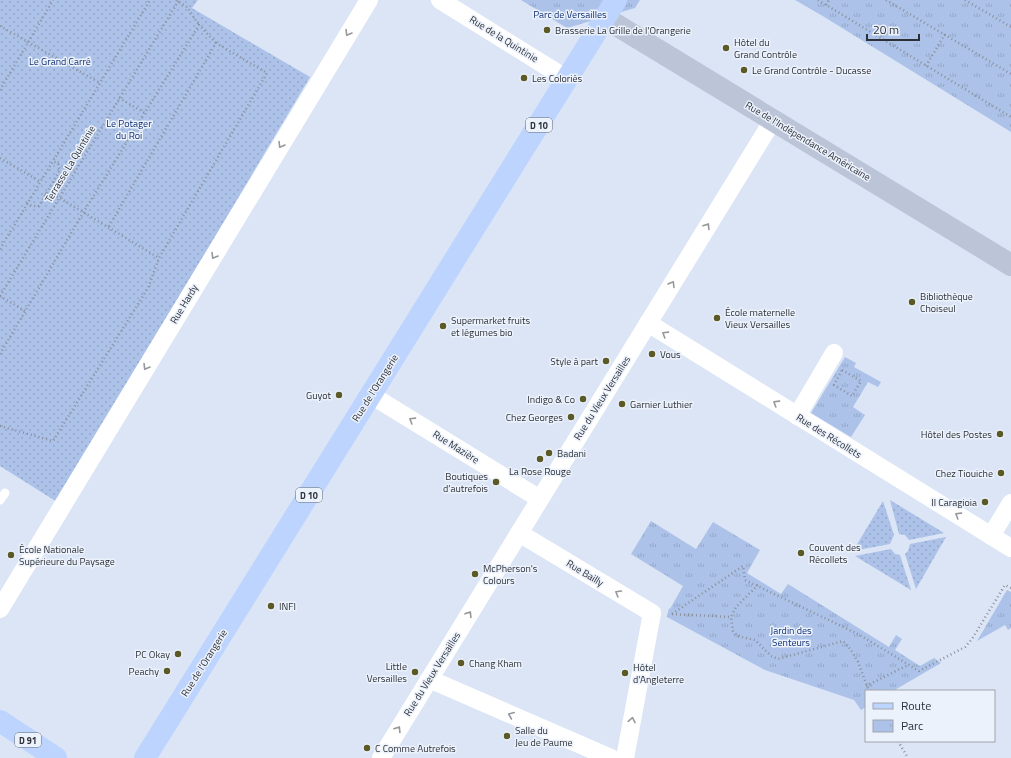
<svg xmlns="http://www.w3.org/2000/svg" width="1011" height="758" font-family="'Titillium Web',sans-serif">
	<defs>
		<pattern id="grass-dots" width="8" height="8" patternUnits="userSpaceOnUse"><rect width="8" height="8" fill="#acc2e9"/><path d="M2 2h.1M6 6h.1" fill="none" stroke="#94a7c8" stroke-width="1.8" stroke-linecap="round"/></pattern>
		<pattern id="park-tufts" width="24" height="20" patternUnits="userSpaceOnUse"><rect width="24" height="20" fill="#acc2e9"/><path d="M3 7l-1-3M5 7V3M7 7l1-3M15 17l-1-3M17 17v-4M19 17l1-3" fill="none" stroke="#94a7c8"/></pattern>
	</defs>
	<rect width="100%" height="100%" fill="#dbe5f6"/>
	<!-- grass -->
	<g fill="url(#grass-dots)">
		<path d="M0 0H198L192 8 310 77 57 502 0 466Z"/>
		<path d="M890 500 944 533 909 540 905 535 899 534Z"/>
		<path d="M883 501 894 535 890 544 853 551Z"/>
		<path d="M946 537 916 589 905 554 908 551 910 544Z"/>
		<path d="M891 549 895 554 900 555 911 590 855 556Z"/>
	</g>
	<!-- park -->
	<g fill="url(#park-tufts)">
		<path d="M521 0H640L635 8 567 28Z"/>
		<path d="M795 0H1011V132L821 15Z"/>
		<path d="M845 357 856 363 854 367 881 382 878 387 868 382 853 407 865 415 851 437 811 413Z"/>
		<path d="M651 521 696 549 713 522 760 550 747 573 781 594 788 584 889 647 896 635 902 639 895 650 920 666 934 658 941 663 893 691H866V707L861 710 854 700 765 670 667 617 669 608 670 609 683 586 631 554Z"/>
		<path d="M1007 590 1011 592V628L1008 630 1005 625 977 641Z"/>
	</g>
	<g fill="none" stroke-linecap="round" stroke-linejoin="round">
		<!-- path -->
		<g stroke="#89909c" stroke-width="2.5" stroke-dasharray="1 3" stroke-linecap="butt">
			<path d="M176 0 187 7 199 25"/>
			<path d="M818 0 1011 117"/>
			<path d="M886 0 1011 74"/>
			<path d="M965 0 1011 27"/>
			<path d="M826 5 829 0"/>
			<path d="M0 26 100 83"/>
			<path d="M926 66 945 34"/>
			<path d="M0 90 53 0"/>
			<path d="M119 98 145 113"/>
			<path d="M0 158 41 182"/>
			<path d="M45 194 58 197 159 258 267 73 216 43 108 228"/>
			<path d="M27 203 32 206H39L60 170 58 164 53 161"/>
			<path d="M0 249 150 0"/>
			<path d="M0 296 179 0"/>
			<path d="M0 296 25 311"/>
			<path d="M0 354 83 213 199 25 216 43"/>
			<path d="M842 370 861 381 852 396 834 385Z"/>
			<path d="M0 426 53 441 148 288 159 258"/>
			<path d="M758 585 736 607 731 617 733 631 737 636 755 640 771 656 778 659 843 641 851 650 858 662 869 691"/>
			<path d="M672 614 743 566 745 580 858 634 919 671 965 647 972 639 1005 585 1011 588"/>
			<path d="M672 614 731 617"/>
			<path d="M866 686 908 665"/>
			<path d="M898 741 908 758"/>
		</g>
		<!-- service -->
		<path stroke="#fff" stroke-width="9" d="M0 500 5 493"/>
		<!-- minor -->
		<g stroke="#fff" stroke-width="18">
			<path d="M440 0 567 79"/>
			<path d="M648 323 1011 548"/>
			<path d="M371 395 540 499"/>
			<path d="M797 416 834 353"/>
			<path d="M519 533 652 613 625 758"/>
			<path d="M991 536 1011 503"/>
			<path d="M0 609 369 0"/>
			<path d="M429 679 611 758"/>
			<path d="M381 758 773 120"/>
		</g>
		<!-- secondary -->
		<path stroke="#bcc5d8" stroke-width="22" d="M605 18 1011 265"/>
		<!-- primary -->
		<g stroke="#bdd4fe" stroke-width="22">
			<path d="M0 721 56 758"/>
			<path d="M145 758 616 0"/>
		</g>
	</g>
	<!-- one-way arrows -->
	<defs><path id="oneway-chevron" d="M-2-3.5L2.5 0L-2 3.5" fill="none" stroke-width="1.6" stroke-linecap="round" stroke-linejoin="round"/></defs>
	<g stroke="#96989b">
		<use href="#oneway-chevron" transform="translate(348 33) rotate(121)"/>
		<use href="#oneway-chevron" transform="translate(281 145) rotate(121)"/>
		<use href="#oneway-chevron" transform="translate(707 226) rotate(-58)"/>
		<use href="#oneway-chevron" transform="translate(214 256) rotate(121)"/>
		<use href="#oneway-chevron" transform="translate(672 284) rotate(-59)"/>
		<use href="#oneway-chevron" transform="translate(665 334) rotate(-148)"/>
		<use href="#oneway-chevron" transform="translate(146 367) rotate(121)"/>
		<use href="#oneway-chevron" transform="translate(776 403) rotate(-148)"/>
		<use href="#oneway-chevron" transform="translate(412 420) rotate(-148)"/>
		<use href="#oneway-chevron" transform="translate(958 515) rotate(-148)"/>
		<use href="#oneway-chevron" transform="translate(618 593) rotate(-149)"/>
		<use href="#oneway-chevron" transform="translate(469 614) rotate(-58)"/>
		<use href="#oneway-chevron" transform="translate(511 715) rotate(-157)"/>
		<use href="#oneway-chevron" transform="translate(632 720) rotate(-79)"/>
		<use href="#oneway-chevron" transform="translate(398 729) rotate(-58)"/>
	</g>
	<!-- markers -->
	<g fill="#5b5926" stroke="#ecf2fc" stroke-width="1.5">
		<circle cx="547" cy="30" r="4"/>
		<circle cx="726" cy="48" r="4"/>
		<circle cx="744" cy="70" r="4"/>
		<circle cx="524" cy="78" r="4"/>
		<circle cx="912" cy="302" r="4"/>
		<circle cx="717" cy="318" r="4"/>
		<circle cx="443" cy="326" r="4"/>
		<circle cx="652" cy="354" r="4"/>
		<circle cx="606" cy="361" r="4"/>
		<circle cx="339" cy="395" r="4"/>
		<circle cx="583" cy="399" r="4"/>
		<circle cx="622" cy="404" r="4"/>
		<circle cx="571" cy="417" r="4"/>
		<circle cx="1000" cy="434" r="4"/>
		<circle cx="549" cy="453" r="4"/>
		<circle cx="540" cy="459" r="4"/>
		<circle cx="1001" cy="473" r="4"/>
		<circle cx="496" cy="482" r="4"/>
		<circle cx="985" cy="502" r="4"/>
		<circle cx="801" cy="553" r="4"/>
		<circle cx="11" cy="555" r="4"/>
		<circle cx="475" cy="574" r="4"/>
		<circle cx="271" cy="606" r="4"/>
		<circle cx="178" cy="654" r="4"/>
		<circle cx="461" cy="663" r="4"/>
		<circle cx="167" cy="671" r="4"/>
		<circle cx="415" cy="672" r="4"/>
		<circle cx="625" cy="673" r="4"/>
		<circle cx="507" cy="736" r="4"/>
		<circle cx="367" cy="748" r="4"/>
	</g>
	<g text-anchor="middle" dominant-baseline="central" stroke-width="3" stroke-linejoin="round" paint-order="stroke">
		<!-- shield labels -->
		<g fill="#ecf2fc" stroke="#666a72" stroke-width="1">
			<rect x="526" y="118" width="26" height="14" rx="3"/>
			<rect x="296" y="488" width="26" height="14" rx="3"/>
			<rect x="15" y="733" width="26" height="14" rx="3"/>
		</g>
		<g font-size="9" font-weight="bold" fill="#2d3037">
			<text x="539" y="125">D 10</text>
			<text x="309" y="495">D 10</text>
			<text x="28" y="740">D 91</text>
		</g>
		<!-- park labels -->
		<g font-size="10" fill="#0f2f73" stroke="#ecf2fc">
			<text x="570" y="14">Parc de Versailles</text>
			<text x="60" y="61">Le Grand Carré</text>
			<text x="129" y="123">Le Potager<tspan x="129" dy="12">du Roi</tspan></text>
			<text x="791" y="630">Jardin des<tspan x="791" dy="12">Senteurs</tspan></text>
		</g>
		<!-- poi labels -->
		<g font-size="10" fill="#2d3037" stroke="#ecf2fc" text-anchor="start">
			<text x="555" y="30">Brasserie La Grille de l'Orangerie</text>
			<text x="734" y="42">Hôtel du<tspan x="734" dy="12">Grand Contrôle</tspan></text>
			<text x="752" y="70">Le Grand Contrôle - Ducasse</text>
			<text x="532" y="78">Les Coloriés</text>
			<text x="920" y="296">Bibliothèque<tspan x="920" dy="12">Choiseul</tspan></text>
			<text x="725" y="312">École maternelle<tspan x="725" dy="12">Vieux Versailles</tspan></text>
			<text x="451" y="320">Supermarket fruits<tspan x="451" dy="12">et légumes bio</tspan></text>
			<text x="660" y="354">Vous</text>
			<text x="598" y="361" text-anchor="end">Style à part</text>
			<text x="331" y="395" text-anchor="end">Guyot</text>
			<text x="575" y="399" text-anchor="end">Indigo &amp; Co</text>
			<text x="630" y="404">Garnier Luthier</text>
			<text x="563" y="417" text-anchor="end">Chez Georges</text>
			<text x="992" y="434" text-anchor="end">Hôtel des Postes</text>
			<text x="557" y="453">Badani</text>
			<text x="540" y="471" text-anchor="middle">La Rose Rouge</text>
			<text x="993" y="473" text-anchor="end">Chez Tiouiche</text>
			<text x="488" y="476" text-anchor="end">Boutiques<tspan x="488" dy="12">d’autrefois</tspan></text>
			<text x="977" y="502" text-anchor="end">Il Caragioia</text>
			<text x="809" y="547">Couvent des<tspan x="809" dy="12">Récollets</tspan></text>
			<text x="19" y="549">École Nationale<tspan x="19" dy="12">Supérieure du Paysage</tspan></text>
			<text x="483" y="568">McPherson's<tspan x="483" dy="12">Colours</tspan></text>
			<text x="279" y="606">INFI</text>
			<text x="170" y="654" text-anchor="end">PC Okay</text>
			<text x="469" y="663">Chang Kham</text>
			<text x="407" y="666" text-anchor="end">Little<tspan x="407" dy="12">Versailles</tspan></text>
			<text x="633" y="667">Hôtel<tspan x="633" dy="12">d'Angleterre</tspan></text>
			<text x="159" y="671" text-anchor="end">Peachy</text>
			<text x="515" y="730">Salle du<tspan x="515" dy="12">Jeu de Paume</tspan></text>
			<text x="375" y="748">C Comme Autrefois</text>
		</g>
		<!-- street labels -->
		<g font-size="10" fill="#2d3037" stroke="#ecf2fc">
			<text transform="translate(504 39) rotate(32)">Rue de la Quintinie</text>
			<text transform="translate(808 141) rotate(31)">Rue de l'Indépendance Américaine</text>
			<text transform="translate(70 164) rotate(-59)">Terrasse La Quintinie</text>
			<text transform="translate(184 304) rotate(-59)">Rue Hardy</text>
			<text transform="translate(375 388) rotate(-58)">Rue de l'Orangerie</text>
			<text transform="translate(602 398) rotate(-58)">Rue du Vieux Versailles</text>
			<text transform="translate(829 436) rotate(32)">Rue des Récollets</text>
			<text transform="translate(456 447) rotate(32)">Rue Mazière</text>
			<text transform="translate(585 573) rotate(31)">Rue Bailly</text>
			<text transform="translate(204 663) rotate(-58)">Rue de l'Orangerie</text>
			<text transform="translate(432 674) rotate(-58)">Rue du Vieux Versailles</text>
		</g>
	</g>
	<!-- legend -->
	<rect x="865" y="690" width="130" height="52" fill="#ecf2fc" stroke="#a0a4ad"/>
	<rect x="873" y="703" width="20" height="6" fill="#bdd4fe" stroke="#a0a4ad"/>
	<text x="901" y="710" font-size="12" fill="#2d3037">Route</text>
	<rect x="873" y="720" width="20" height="12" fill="url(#park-tufts)" stroke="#a0a4ad"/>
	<text x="901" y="730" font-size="12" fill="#2d3037">Parc</text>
	<!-- scale -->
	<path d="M867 34v6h52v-6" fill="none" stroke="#2d3037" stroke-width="2"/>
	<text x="873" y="34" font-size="12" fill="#2d3037" stroke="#ecf2fc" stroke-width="3" paint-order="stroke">20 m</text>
</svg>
